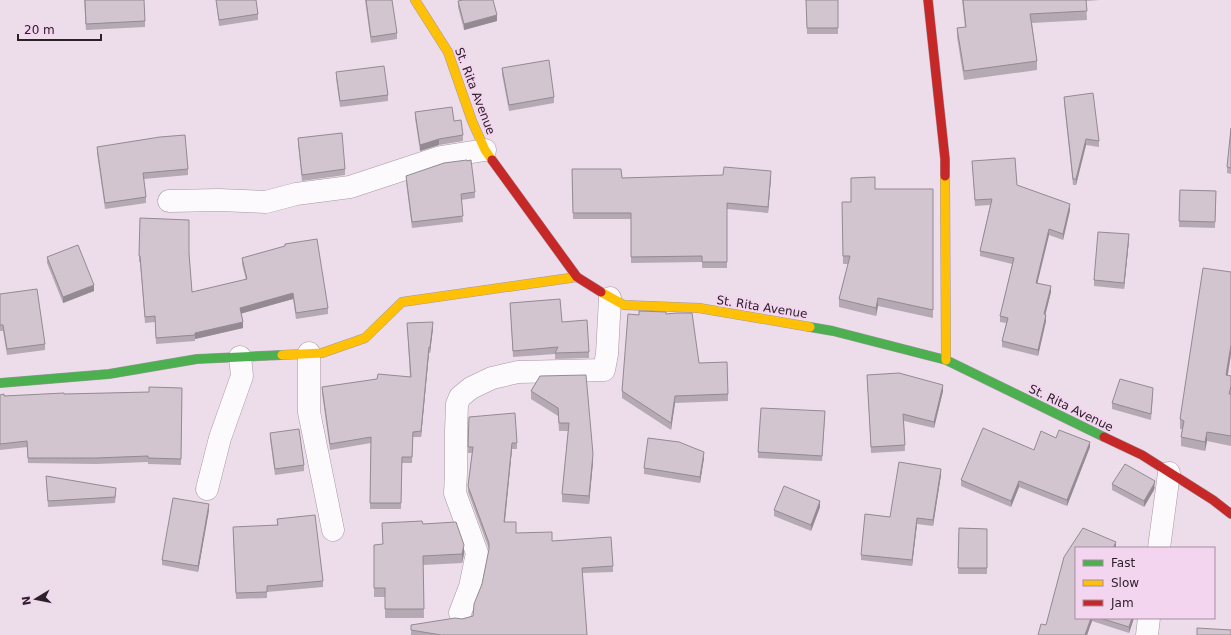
<svg xmlns="http://www.w3.org/2000/svg" width="1231" height="635" font-family="'DejaVu Sans',sans-serif">
	<rect width="100%" height="100%" fill="#eddcea"/>
	<g fill="none" stroke-linecap="round" stroke-linejoin="round">
		<!-- street casing -->
		<g stroke="#a598a2" stroke-width="23">
			<g id="street">
				<path d="M169 201 219 200 266 202 296 194 350 187 441 157 485 150"/>
				<path d="M309 353V412L333 530"/>
				<path d="M207 489 220 438 242 376 240 357"/>
				<path d="M1159 548 1169 473"/>
				<path d="M460 613 470 587 477 553 455 493 456 473V432L457 404 460 397 471 388 492 378 518 372 604 370 607 354 610 298"/>
				<path d="M1147 635 1149 618"/>
			</g>
		</g>
		<!-- fast casing -->
		<g stroke="#a598a2" stroke-width="10">
			<g id="fast">
				<path d="M810 327 833 331 946 360 1104 437"/>
				<path d="M0 383 109 374 197 359 282 355"/>
			</g>
		</g>
		<!-- slow casing -->
		<g stroke="#a598a2" stroke-width="10">
			<g id="slow">
				<path d="M415 0 448 52 472 121 485 150 492 160"/>
				<path d="M945 176 946 360"/>
				<path d="M601 292 624 305 699 308 810 327"/>
				<path d="M282 355 322 353 365 338 402 302 577 277"/>
			</g>
		</g>
		<!-- jam casing -->
		<g stroke="#a598a2" stroke-width="10">
			<g id="jam">
				<path d="M928 0 945 159V176"/>
				<path d="M492 160 577 277 601 292"/>
				<path d="M1104 437 1142 455 1213 500 1231 514"/>
			</g>
		</g>
		<!-- street -->
		<use href="#street" stroke="#fcfafc" stroke-width="22"/>
		<!-- fast -->
		<use href="#fast" stroke="#4caf50" stroke-width="9"/>
		<!-- slow -->
		<use href="#slow" stroke="#ffc107" stroke-width="9"/>
		<!-- jam -->
		<use href="#jam" stroke="#c62828" stroke-width="9"/>
	</g>
	<!-- wall -->
	<g fill="#b5a9b3">
		<path d="M84 0 145 21V27L86 30Z"/>
		<path d="M216 0H256L258 14V20L219 26Z"/>
		<path d="M365 0H392L397 33V39L371 43Z"/>
		<path d="M806 0H838V34H807Z"/>
		<path d="M962 0H1100L1086 1 1087 20 1032 23 1037 61V70L964 80 957 37V28L965 27Z"/>
		<path d="M458 1 497 21 464 30 458 7Z"/>
		<path d="M502 68 554 97V103L509 111 502 74Z"/>
		<path d="M336 72 388 95V101L340 107 336 78Z"/>
		<path d="M1064 97 1099 141V147L1086 145 1076 185H1073L1064 103Z"/>
		<path d="M415 112 454 121 463 135V141L439 145 420 151 415 118Z"/>
		<path d="M1231 128V174L1227 173V167Z"/>
		<path d="M298 138 345 169V175L302 181 298 144Z"/>
		<path d="M97 147 188 169V175L144 179 146 197V203L105 209 97 153Z"/>
		<path d="M972 161 1017 185 1070 210 1063 240 1049 235 1037 283 1051 292 1045 315 1046 321 1038 356 1002 347V341L1006 323 1000 322V316L1012 264 980 256V251L990 205 975 206Z"/>
		<path d="M572 169 622 178 771 177 768 213 727 209V268H702V262L631 263V219H573Z"/>
		<path d="M406 176 475 192V198L461 200 463 222 412 228 406 182Z"/>
		<path d="M875 189H933V318L878 306 876 316 839 307V299L848 264H843L842 202H851Z"/>
		<path d="M1180 190 1216 191 1215 228 1179 227Z"/>
		<path d="M140 218 189 255 192 292 246 280 242 264V258L285 247V244L328 308V314L296 319 293 299 241 313 243 328 195 339V341L156 344 155 322 145 323 140 262H139Z"/>
		<path d="M1129 240 1124 289 1094 286V280Z"/>
		<path d="M47 257 94 291 63 303 47 263Z"/>
		<path d="M1231 272V354L1228 375 1231 376V446L1207 441 1205 451 1181 446V437L1182 429H1180V419Z"/>
		<path d="M0 294 45 344V350L7 355 3 331H0Z"/>
		<path d="M510 303 562 322 589 352V358L555 359V354L513 357Z"/>
		<path d="M666 314 699 363 728 394V401L675 403 671 430 622 398V391L639 315Z"/>
		<path d="M407 323 433 328 430 353H429L421 437H413L412 463H402L401 509H370L371 443 330 450 322 393V387L410 377Z"/>
		<path d="M867 375 943 391 934 428 904 421 905 451 871 453Z"/>
		<path d="M540 376 593 462 589 504 562 502V494L568 431H559L558 416 531 399V391Z"/>
		<path d="M182 388 181 465 148 464V462L96 464 28 463 27 447 0 450V395L4 396 149 392Z"/>
		<path d="M1153 394 1151 420 1112 409V403Z"/>
		<path d="M469 417 517 443V449H512L505 522 516 533 552 541 613 566V572L582 573 587 635H411V625L462 619 473 616 482 584 489 551V549L468 492V486L472 453H468Z"/>
		<path d="M825 417 822 461 758 458V452Z"/>
		<path d="M270 433 304 465V471L275 475 270 439Z"/>
		<path d="M1056 438 1090 447 1067 506 1019 487 1011 507 961 486V480L1034 450Z"/>
		<path d="M704 458 700 483 644 474V468Z"/>
		<path d="M941 475 933 526 917 524 912 566 861 560V555L890 517Z"/>
		<path d="M46 476 116 494 115 503 48 507Z"/>
		<path d="M1112 484 1155 487 1154 490 1144 507 1112 490Z"/>
		<path d="M820 507 811 531 774 516V510Z"/>
		<path d="M209 510 198 572 162 565V560Z"/>
		<path d="M277 519 323 581V587L267 592V598L236 599 233 533 277 525Z"/>
		<path d="M382 523 423 524 464 554 462 563 423 565 424 618H385V597H374V545H383Z"/>
		<path d="M959 528 987 529V574H958Z"/>
		<path d="M1116 548 1076 618H1134L1129 633 1092 621 1087 635H1038L1046 625Z"/>
	</g>
	<!-- shaded-wall -->
	<g fill="#938a92">
		<path d="M497 15V21L464 30V24Z"/>
		<path d="M439 139V145L420 151V145Z"/>
		<path d="M1086 139V145L1076 185V179Z"/>
		<path d="M771 171V177L768 213V207Z"/>
		<path d="M1070 204V210L1063 240V234Z"/>
		<path d="M1049 229V235L1036 289V283Z"/>
		<path d="M1129 234V240L1124 289V283Z"/>
		<path d="M94 285V291L63 303V297Z"/>
		<path d="M1051 286V292L1044 320V314Z"/>
		<path d="M293 293V299L240 314V308Z"/>
		<path d="M878 298V306L876 316V308Z"/>
		<path d="M1046 315V321L1038 356V350Z"/>
		<path d="M243 322V328L195 339V333Z"/>
		<path d="M433 322V328L430 353V347Z"/>
		<path d="M1231 345V354L1226 384V375Z"/>
		<path d="M429 347V353L421 437V431Z"/>
		<path d="M943 385V391L934 428V422Z"/>
		<path d="M675 396V403L671 430V423Z"/>
		<path d="M1207 432V441L1205 451V442Z"/>
		<path d="M1090 442V447L1067 506V500Z"/>
		<path d="M512 443V449L504 528V522Z"/>
		<path d="M704 452V458L700 483V477Z"/>
		<path d="M593 454V462L589 504V496Z"/>
		<path d="M941 469V475L933 526V520Z"/>
		<path d="M1019 481V487L1011 507V501Z"/>
		<path d="M1155 481 1154 490 1144 507V501Z"/>
		<path d="M820 501V507L811 531V525Z"/>
		<path d="M209 504V510L198 572V566Z"/>
		<path d="M917 518V524L912 566V560Z"/>
		<path d="M1116 542V548H1113Z"/>
		<path d="M464 545V554L462 563V554Z"/>
		<path d="M1091 618H1092V621L1087 635H1085Z"/>
		<path d="M1132 618H1134L1129 633V627Z"/>
	</g>
	<!-- building -->
	<g fill="#d2c5d0" stroke="#938a92">
		<path d="M85 0H144L145 21 86 24Z"/>
		<path d="M216 0H256L258 14 219 20Z"/>
		<path d="M366 0H392L397 33 371 37Z"/>
		<path d="M463 0H493L497 15 464 24 458 1Z"/>
		<path d="M806 0H838V28H807Z"/>
		<path d="M963 0H1086L1087 11 1030 14 1037 61 964 71 957 28 966 27Z"/>
		<path d="M549 60 554 97 509 105 502 68Z"/>
		<path d="M384 66 388 95 340 101 336 72Z"/>
		<path d="M1093 93 1099 141 1086 139 1076 179H1073L1064 97Z"/>
		<path d="M452 107 454 121 461 120 463 135 439 139 420 145 415 112Z"/>
		<path d="M1231 128V168L1227 167Z"/>
		<path d="M342 133 345 169 302 175 298 138Z"/>
		<path d="M185 135 188 169 143 173 146 197 105 203 97 147 160 137Z"/>
		<path d="M1015 158 1017 185 1070 204 1063 234 1049 229 1036 283 1051 286 1044 314 1046 315 1038 350 1002 341 1008 318 1000 316 1014 258 980 251 992 199 975 200 972 161Z"/>
		<path d="M467 160V161L471 160 475 192 461 194 463 216 412 222 406 176 444 163Z"/>
		<path d="M724 167 771 171 768 207 727 203V262H702V256L631 257V213H573L572 169H621L622 178 723 175Z"/>
		<path d="M875 177V189H933V310L878 298 876 308 839 299 850 256H843L842 202H851V178Z"/>
		<path d="M1180 190 1216 191 1215 222 1179 221Z"/>
		<path d="M140 218 189 220V253L192 292 247 279 242 258 285 246V244L317 239 328 308 296 313 293 293 240 308 243 322 195 333V335L156 338 155 316 145 317 140 256H139Z"/>
		<path d="M1098 232 1129 234 1124 283 1094 280Z"/>
		<path d="M78 245 94 285 63 297 47 257Z"/>
		<path d="M1203 268 1231 272V345L1226 375 1231 376V386L1229 394H1231V436L1207 432 1205 442 1181 437 1184 421 1180 419Z"/>
		<path d="M37 289 45 344 7 349 3 325H0V294Z"/>
		<path d="M560 299 562 322 587 320 589 352 555 353 558 347 513 351 510 303Z"/>
		<path d="M639 311 666 312V314L677 313H692L699 363 727 362 728 394 675 396 671 423 622 391 628 314 639 315Z"/>
		<path d="M433 322 430 347H429L421 431 413 432 412 457H402L401 503H370L371 437 330 444 322 387 377 379 378 374 411 377 407 323Z"/>
		<path d="M899 373 943 385 934 422 903 414 905 445 871 447 867 375Z"/>
		<path d="M586 375 593 454 589 496 562 494 569 423H559L558 408 531 391 540 376Z"/>
		<path d="M1120 379 1153 388 1151 414 1112 403Z"/>
		<path d="M149 387 182 388 181 459 148 458V456L96 458H28L27 441 0 444V395L4 394V396L64 393V394L149 392Z"/>
		<path d="M761 408 825 411 822 456 758 452Z"/>
		<path d="M515 413 517 443H512L504 522H516V533L552 532V541L611 537 613 566 582 568 587 635H441L411 630V625L455 618 462 619 473 616 474 604 482 584 489 549V543L468 486 473 447H468L469 417Z"/>
		<path d="M983 428 1034 450 1041 431 1056 438 1059 430 1090 442 1067 500 1019 481 1011 501 961 480Z"/>
		<path d="M299 429 304 465 275 469 270 433Z"/>
		<path d="M648 438 679 442 704 452 700 477 644 468Z"/>
		<path d="M899 462 941 469 933 520 917 518 912 560 861 555 865 514 890 517Z"/>
		<path d="M1125 464 1155 481 1154 484 1144 501 1112 484Z"/>
		<path d="M46 476 116 488 115 497 48 501Z"/>
		<path d="M784 486 820 501 811 525 774 510Z"/>
		<path d="M173 498 209 504 198 566 162 560Z"/>
		<path d="M315 515 323 581 267 586V592L236 593 233 527 278 525 277 519Z"/>
		<path d="M422 521 423 524 456 522 464 545 462 554 423 556 424 609H385V588H374V545L383 544 382 523Z"/>
		<path d="M959 528 987 529V568H958Z"/>
		<path d="M1083 528 1116 542 1113 548H1076V618H1091L1085 635H1038L1041 624 1046 625 1064 557Z"/>
		<path d="M1100 618H1132L1129 627Z"/>
		<path d="M1197 628 1231 630V635H1197Z"/>
	</g>
	<g text-anchor="middle" dominant-baseline="central" stroke-width="4" stroke-linejoin="round" paint-order="stroke">
		<!-- street labels -->
		<g font-size="12" fill="#2c212a" stroke="#f4d5ef">
			<text transform="translate(475 91) rotate(69)">St. Rita Avenue</text>
			<text transform="translate(762 307) rotate(9)">St. Rita Avenue</text>
			<text transform="translate(1071 408) rotate(26)">St. Rita Avenue</text>
		</g>
	</g>
	<!-- legend -->
	<rect x="1075" y="547" width="140" height="72" fill="#f4d5ef" stroke="#a48da0"/>
	<rect x="1083" y="560" width="20" height="6" fill="#4caf50" stroke="#a48da0"/>
	<text x="1111" y="567" font-size="12" fill="#2c212a">Fast</text>
	<rect x="1083" y="580" width="20" height="6" fill="#ffc107" stroke="#a48da0"/>
	<text x="1111" y="587" font-size="12" fill="#2c212a">Slow</text>
	<rect x="1083" y="600" width="20" height="6" fill="#c62828" stroke="#a48da0"/>
	<text x="1111" y="607" font-size="12" fill="#2c212a">Jam</text>
	<!-- north arrow -->
	<g transform="translate(36 599) rotate(260)" stroke="#f4d5ef" stroke-width="3" paint-order="stroke">
	<path d="M0-3L7 15L0 10L-7 15Z" fill="#2c212a"/>
	<text y="-6" font-size="11" font-weight="bold" text-anchor="middle" fill="#2c212a">N</text>
	</g>
	<!-- scale -->
	<path d="M18 34v6h83v-6" fill="none" stroke="#2c212a" stroke-width="2"/>
	<text x="24" y="34" font-size="12" fill="#2c212a" stroke="#f4d5ef" stroke-width="3" paint-order="stroke">20 m</text>
</svg>
